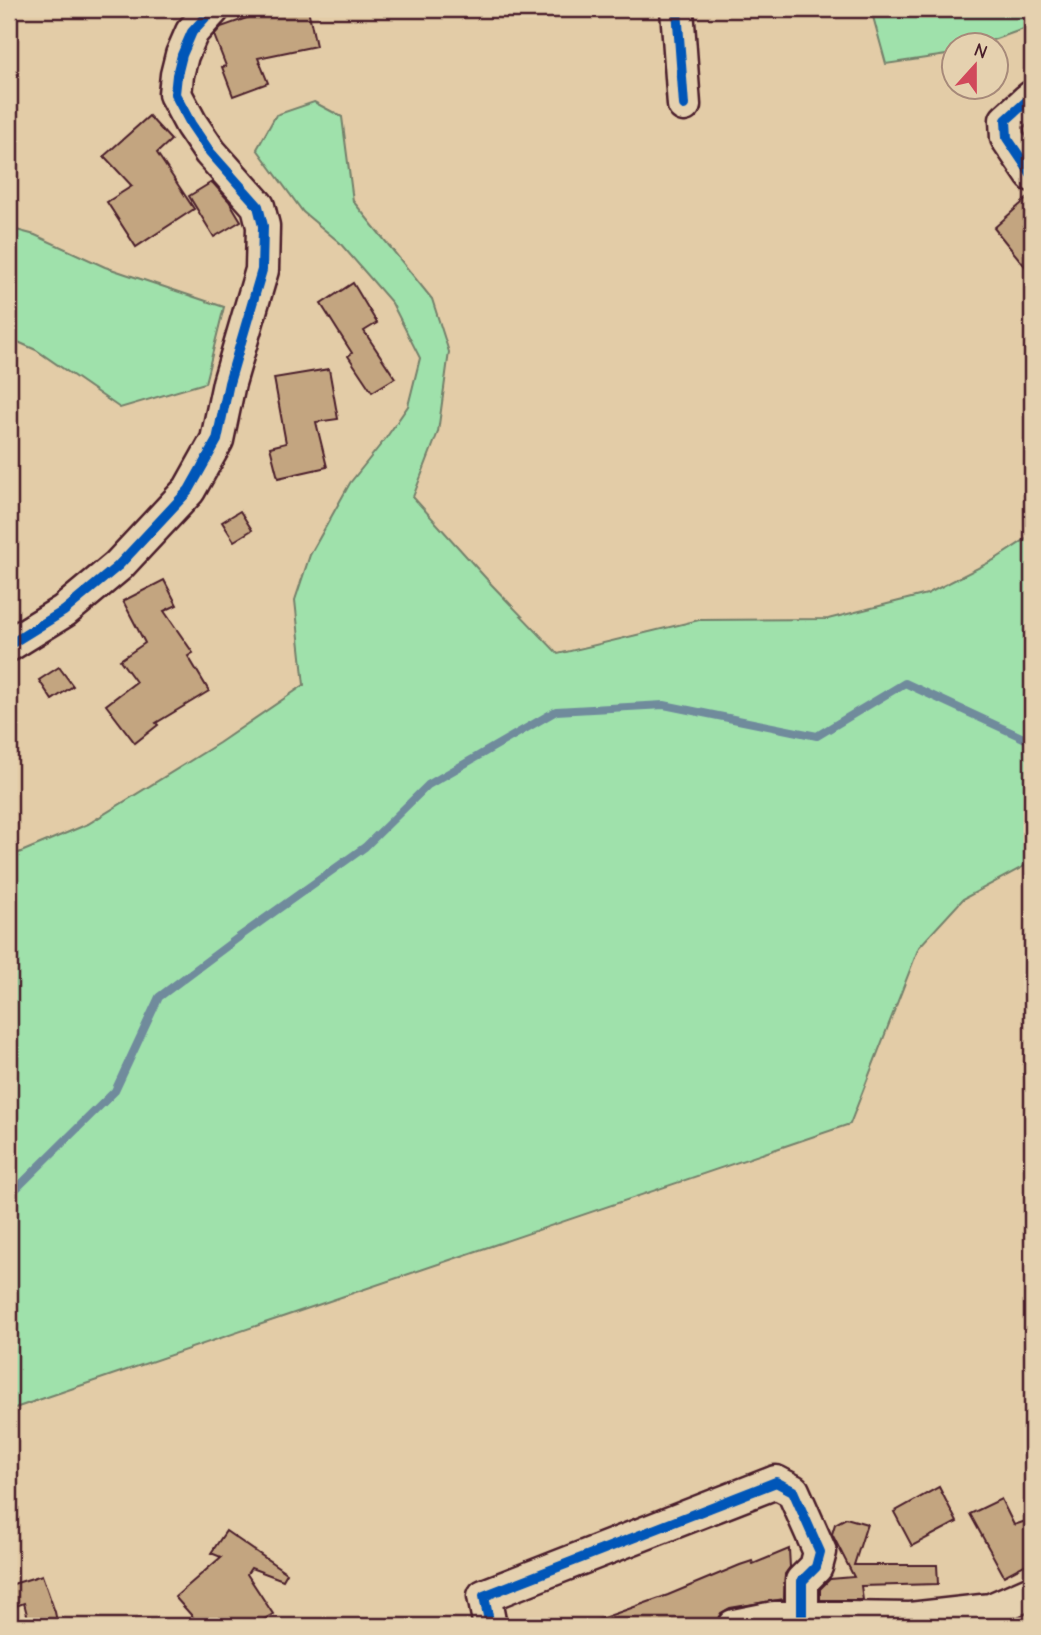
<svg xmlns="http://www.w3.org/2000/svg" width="1041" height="1635" font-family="'Comic Neue',sans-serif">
	<rect width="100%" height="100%" fill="#e3cca7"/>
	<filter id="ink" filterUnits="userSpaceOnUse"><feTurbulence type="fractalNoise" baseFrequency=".0143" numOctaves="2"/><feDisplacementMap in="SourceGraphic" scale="14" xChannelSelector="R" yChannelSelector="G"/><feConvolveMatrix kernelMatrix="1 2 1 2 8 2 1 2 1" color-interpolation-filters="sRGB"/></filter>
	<g filter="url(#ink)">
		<!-- green -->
		<g fill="#9fe1ab" stroke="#74806b" stroke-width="2">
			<path d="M869 9H1032V26L979 45 954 46 953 54 886 64 872 13Z"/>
			<path d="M314 102 342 117 353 201 432 299 449 352 438 432 413 497 492 585 558 654 699 620 828 619 927 594 994 560 1032 535V862L963 899 919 947 850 1124 9 1410V857L88 824 219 743 304 685 295 600 310 555 350 483 386 438 408 406 420 358 392 303 339 242 303 212 257 149 276 115Z"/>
			<path d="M9 228 35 235 105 267 224 307 205 383 120 408 36 350 9 338Z"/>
		</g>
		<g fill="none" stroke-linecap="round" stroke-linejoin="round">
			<!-- stream -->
			<path stroke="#6f8b9c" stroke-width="8" d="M9 1196 115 1091 159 997 239 937 365 847 428 785 556 711 664 705 817 736 905 683 1032 742"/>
		</g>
		<!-- building -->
		<g fill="#c3a580" stroke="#4a1f2b" stroke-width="2">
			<path d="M272 9H308L316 46 258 58 268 83 233 96 222 67 226 66 214 35 221 27Z"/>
			<path d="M149 116 171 140 157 153 194 209 136 247 107 202 132 186 104 156Z"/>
			<path d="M212 182 229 201 241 221 214 237 189 196Z"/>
			<path d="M1032 194V275L994 228Z"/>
			<path d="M353 283 377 323 364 331 395 378 372 392 348 356 352 353 321 304Z"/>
			<path d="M329 369 338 419 316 422 327 467 278 478 270 447 286 443 274 378Z"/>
			<path d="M240 511 252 530 234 541 222 522Z"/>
			<path d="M164 580 177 605 164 611 193 653 188 656 209 691 156 723 158 725 135 743 106 705 136 682 120 660 145 643 123 601Z"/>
			<path d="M59 667 73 686 52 700 39 680Z"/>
			<path d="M939 1487 957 1522 912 1546 894 1512Z"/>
			<path d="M1001 1499 1014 1525 1032 1519V1561L1004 1576 970 1514Z"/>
			<path d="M846 1518 867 1524 854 1565H937L938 1584 861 1586 863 1600H820V1589L830 1579 854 1577 832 1534 835 1524Z"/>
			<path d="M226 1531 287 1573 283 1580 251 1568 247 1574 273 1614 252 1626H201L175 1597 221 1557 211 1553Z"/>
			<path d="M789 1549 790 1567 785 1574 784 1599 730 1608 721 1613 717 1620 716 1626H589V1623L668 1595 740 1565 752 1561 753 1564Z"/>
			<path d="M42 1575 55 1612 58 1626H30L24 1603 16 1606 10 1585Z"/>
		</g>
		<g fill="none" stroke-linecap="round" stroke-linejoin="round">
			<!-- street casing -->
			<g stroke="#4a1f2b" stroke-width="37">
				<g id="street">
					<path d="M677 9 684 105"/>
					<path d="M1032 97 1027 101 1006 120 1007 138 1032 175"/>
					<path d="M9 645 64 611 118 566 189 490 217 440 229 383 262 270 263 226 258 206 210 152 191 124 175 94 177 75 182 55 192 32 213 9"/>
					<path d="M490 1626 484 1596 776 1482 793 1491 820 1552 816 1567 802 1581V1626"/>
					<path d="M734 1626 774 1618H843L910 1619 991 1610 1032 1592"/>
				</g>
			</g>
			<!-- street -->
			<use href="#street" stroke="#e5d1af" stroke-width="32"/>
			<!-- cycleway casing -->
			<g stroke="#e5d1af" stroke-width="15">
				<g id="cycleway">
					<path d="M677 9 684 105"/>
					<path d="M1032 97 1027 101 1006 120 1007 138 1032 175"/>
					<path d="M9 645 64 611 118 566 189 490 217 440 229 383 262 270 263 226 258 206 210 152 191 124 175 94 177 75 182 55 192 32 213 9"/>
					<path d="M490 1626 484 1596 776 1482 793 1491 820 1552 816 1567 802 1581V1626"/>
				</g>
			</g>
			<!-- cycleway -->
			<use href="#cycleway" stroke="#0057b8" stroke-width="10"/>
		</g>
	</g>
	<!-- margin -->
	<rect width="1041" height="1635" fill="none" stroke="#e5d1af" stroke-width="35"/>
	<rect x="18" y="18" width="1006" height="1600" fill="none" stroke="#4a1f2b" stroke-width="2.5" filter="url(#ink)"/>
	<!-- north arrow -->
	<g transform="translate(975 66) rotate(21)"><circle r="33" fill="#e5d1af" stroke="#a78a7a" stroke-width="2"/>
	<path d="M0-5L12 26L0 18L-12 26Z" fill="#d1495b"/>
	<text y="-10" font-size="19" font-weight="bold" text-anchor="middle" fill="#4a1f2b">N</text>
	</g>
</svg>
